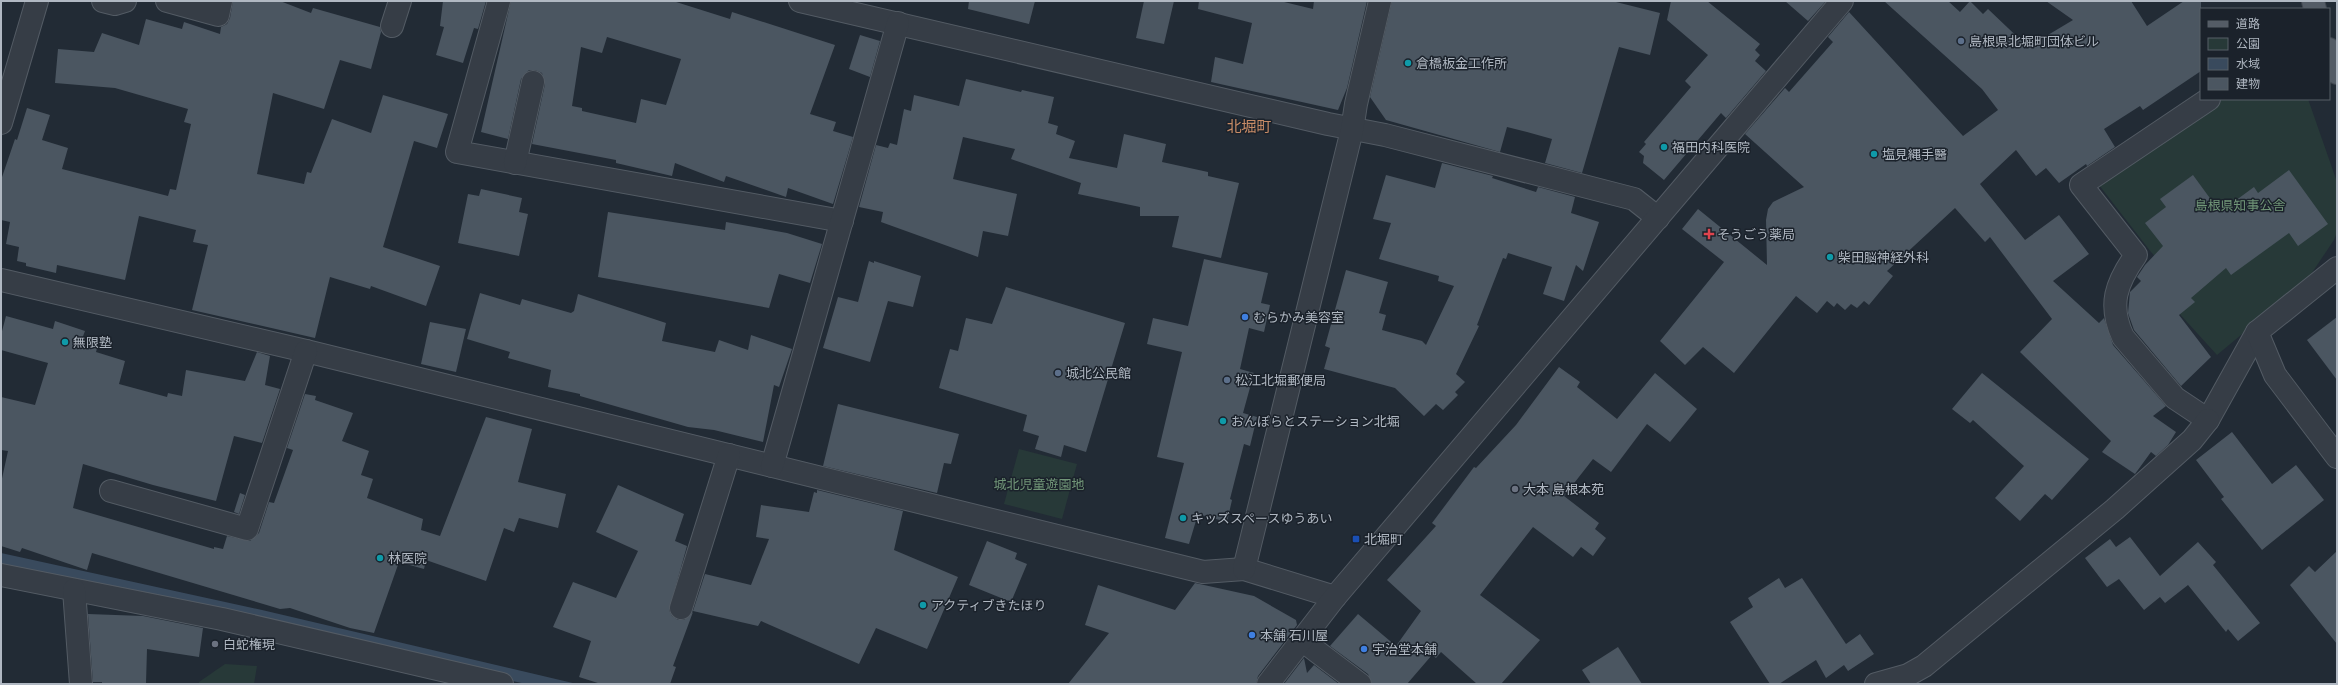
<svg xmlns="http://www.w3.org/2000/svg" width="2338" height="685" font-family="Cabin,'Noto Sans JP',sans-serif">
	<rect width="100%" height="100%" fill="#222b35"/>
	<!-- green -->
	<g fill="#273938">
		<path d="M2221 99H2308L2337 182V232L2334 240 2307 280 2217 355 2167 300 2181 286 2151 252 2099 185Z"/>
		<path d="M1019 449 1077 464 1062 519 1004 504Z"/>
		<path d="M225 664 257 666 254 684H199V682Z"/>
	</g>
	<!-- water -->
	<path fill="#394a5d" d="M1 553 262 610 577 684H526L1 568Z"/>
	<!-- building -->
	<g fill="#4b5661" fill-rule="evenodd">
		<path d="M233 1H280L311 13 313 8 380 27 381 32 371 69 340 60 324 109 273 93 257 174 304 184 307 172 311 173 332 119 371 133 383 95 448 114 437 148 414 141 383 247 440 266 426 306 371 286 370 289 330 277 315 338 192 310 208 245 193 242 196 230 139 216 125 280 57 265 56 273 26 266V263L17 261 19 247 6 244 10 222 1 220V180L15 139 17 140 27 108 50 115 42 140 68 148 62 169 168 196 170 189 176 190 191 124 184 122 188 109 115 88 55 83 58 49 94 52 102 33 139 45 146 19 182 29 184 22 220 34 221 27 227 24 230 18Z"/>
		<path d="M443 1H486L478 29 474 28 463 63 436 55 444 27 440 26Z"/>
		<path d="M511 1H673L730 19 732 12 835 45 810 114 836 122 833 131 853 137 833 204 788 188 786 197 726 176 724 182 675 163 672 176 616 163V160L532 144 545 84 542 73 535 70H529L521 79 508 139 481 132ZM607 37 681 59 666 105 641 99 636 123 582 111V108L572 106 581 47 602 53Z"/>
		<path d="M969 1H1035L1029 24 968 9Z"/>
		<path d="M1144 1H1174L1164 44 1136 38Z"/>
		<path d="M1199 1H1280L1313 9 1314 1H1367L1347 88 1338 110 1211 82 1215 57 1243 64 1252 23 1198 9Z"/>
		<path d="M1392 1H1612L1660 13 1650 55 1619 47 1582 173 1545 163 1552 139 1527 132 1507 127 1500 152 1386 120 1370 97Z"/>
		<path d="M1671 1H1707L1760 44 1755 50 1760 55 1755 61 1766 71 1726 118 1721 113 1664 180 1643 163 1644 156 1639 152 1646 144 1644 142 1691 87 1685 81 1708 55 1667 20Z"/>
		<path d="M1785 1H1826L1808 21Z"/>
		<path d="M1884 1H1948L1960 12 1970 1 1983 14 1988 9 2028 47 2073 20 2046 1H2131L2147 26 2184 1H2201V71L2143 110 2140 106 2104 129 2115 147 2087 166 2086 164 2059 183 2046 168 2036 176 2016 150 1980 184 2025 240 2059 215 2089 254 2053 281 2099 323 2104 318 2113 345 2166 406 2153 416 2176 432 2168 445 2156 456 2151 452 2135 474 2102 452 2111 441 2020 352 2052 319 1990 237 1985 242 1955 208 1887 271 1893 276 1869 305 1864 301 1857 308 1851 304 1845 310 1837 303 1834 307 1827 301 1817 313 1796 296 1734 373 1703 347 1685 365 1660 341 1724 262 1682 229 1698 209 1767 265 1766 220 1768 209 1773 202 1804 187 1745 134 1785 88 1789 92 1833 42 1828 37 1849 12 1963 136 1998 110 1982 89Z"/>
		<path d="M860 35 880 41 870 77 849 69Z"/>
		<path d="M966 79 1021 92 1022 90 1054 97 1048 123 1058 126 1056 134 1075 141 1069 158 1117 168 1124 134 1166 144 1162 162 1208 172V176L1239 183 1221 258 1172 247 1179 216H1140V207L1078 194 1081 183 1011 159 1015 149 963 137 953 179 1017 194 1008 236 983 231 978 257 881 222 883 212 859 207 876 145 888 148 890 143 897 145 904 109 911 111 914 95 959 106Z"/>
		<path d="M1442 163 1493 176 1492 178 1536 192 1538 187 1575 197 1571 213 1599 222 1583 271 1576 265 1564 301 1543 294 1552 267 1508 253 1506 259 1503 258 1477 325 1479 326 1456 374 1465 382 1455 392 1458 395 1443 410 1436 404 1424 416 1395 388 1324 369 1330 348 1325 346 1346 270 1388 282 1379 313 1386 315 1382 330 1422 341 1426 345 1454 286 1438 281 1439 276 1379 259 1391 223 1373 219 1386 175 1435 188Z"/>
		<path d="M2289 170 2328 224 2298 246 2289 233 2231 275 2226 268 2191 298 2195 302 2179 315 2211 357 2181 386 2134 330 2128 313 2130 292 2141 281 2137 277 2145 265 2163 246 2145 223 2166 207 2160 199 2193 175 2220 212 2254 187 2258 193Z"/>
		<path d="M481 189 522 198 519 212 528 214 519 256 458 243 468 194 479 196Z"/>
		<path d="M608 212 725 230 726 222 787 233 822 244 810 283 779 274 769 308 598 277Z"/>
		<path d="M1204 259 1268 273 1261 303 1270 305 1264 332 1249 328 1240 369 1254 373 1243 413 1257 417 1250 446 1244 444 1230 499 1232 500 1227 522 1198 514 1189 544 1165 538 1184 463 1157 457 1182 352 1147 344 1153 318 1188 326Z"/>
		<path d="M869 261 874 263V261L921 276 913 307 888 301 870 362 823 348 838 297 858 302Z"/>
		<path d="M1006 287 1125 323 1086 452 1064 445 1061 457 1035 449 1039 436 1023 431 1027 415 939 388 950 349 958 351 966 318 992 324Z"/>
		<path d="M480 293 520 305 522 299 571 313 574 311 578 294 666 323 662 341 715 352 719 340 748 350 751 335 792 349 779 387 774 385 763 442 714 430 688 427 580 396V394L548 387 551 370 508 358 510 352 467 339Z"/>
		<path d="M6 316 53 329 55 321 85 331 82 339 98 345 96 352 125 361 119 384 167 397 168 393 182 396 186 370 245 381 257 352 270 356 265 385 280 389 262 443 234 436 216 501 153 485 83 464 73 508 214 549V547L223 549 227 536 250 541 259 533 269 502 274 503 293 450 287 448 305 394 316 396 315 400 353 413 342 441 369 451 361 475 373 479 367 498 423 519 421 530 440 536 486 417 532 429 518 482 566 494 558 528 519 518 514 532 504 528 486 581 426 560 424 569 399 562 374 633 350 628 290 608 280 609 92 553 87 570 22 548 20 552 1 546V483L8 451 1 450V397L35 405 48 363 1 350V335Z"/>
		<path d="M2337 317V380L2307 340Z"/>
		<path d="M430 322 466 329 456 372 421 364Z"/>
		<path d="M1559 367 1580 382 1577 387 1617 419 1655 373 1697 409 1670 442 1647 424 1611 472 1593 459 1564 496 1599 523 1595 529 1606 538 1593 556 1581 547 1573 557 1533 527 1480 595 1540 640 1501 684H1477L1441 652 1436 658 1432 655 1407 684H1372L1368 674 1330 646 1358 614 1396 646 1421 611 1387 580 1436 526 1432 523 1474 467 1476 468 1516 425Z"/>
		<path d="M1982 373 2089 459 2052 500 2045 494 2020 521 1995 498 2024 466 1973 420 1970 423 1952 409Z"/>
		<path d="M838 404 959 434 951 464 944 463 937 493 823 466Z"/>
		<path d="M2232 432 2272 484 2296 465 2324 500 2262 550 2221 499 2224 497 2196 460Z"/>
		<path d="M618 485 684 514 675 541 687 546 669 610 672 616 678 620H684L693 612 673 666 676 667 670 684H601L579 677 591 641 553 627 573 582 616 598 638 551 596 532Z"/>
		<path d="M817 490 903 511 894 550 958 577 927 649 876 628 859 664 761 621 758 626 693 611 705 574 751 585 769 539 756 537 761 505 809 512 814 492 817 493Z"/>
		<path d="M240 493 245 495 239 514 234 512Z"/>
		<path d="M2130 537 2160 576 2198 542 2216 562 2213 565 2260 623 2238 641 2228 629 2226 632 2188 585 2165 603 2160 597 2144 610 2119 579 2107 587 2085 558 2110 539 2116 547Z"/>
		<path d="M987 541 1017 553 1015 559 1027 564 1011 602 969 585Z"/>
		<path d="M2337 551V644L2290 585 2309 566 2315 572Z"/>
		<path d="M1779 578 1785 588 1802 578 1846 644 1860 634 1874 654 1848 671 1844 665 1826 678 1816 660 1779 684H1770L1730 622 1753 607 1748 598Z"/>
		<path d="M1195 583 1254 596 1296 620 1297 625 1258 676 1256 684H1068L1109 633 1085 625 1098 585 1175 610Z"/>
		<path d="M88 614 143 616 203 628 199 657 147 649 146 683 102 684V682H93Z"/>
		<path d="M1618 647 1642 684H1591L1582 670Z"/>
		<path d="M1304 658 1307 673 1314 665 1339 684H1284Z"/>
	</g>
	<g fill="none" stroke-linecap="round" stroke-linejoin="round">
		<!-- minor casing -->
		<g stroke="#535b64" stroke-width="24">
			<g id="minor">
				<path d="M103 1 115 4 125 1"/>
				<path d="M167 1 218 15 221 1"/>
				<path d="M499 1 457 152 842 221"/>
				<path d="M800 1 1328 124 1385 135 1634 199 1658 218"/>
				<path d="M392 26 400 1"/>
				<path d="M2209 99 2081 185 2136 255C2116 283 2108 305 2123 337L2175 398 2208 420 2257 332"/>
				<path d="M1 123 37 1"/>
				<path d="M515 163 533 82"/>
				<path d="M2337 268 2257 332 2275 375 2337 457"/>
				<path d="M1 280 306 351 1203 572 1244 569 1335 597"/>
				<path d="M772 466 898 23"/>
				<path d="M111 491 247 529 306 351"/>
				<path d="M1244 569 1352 130 1356 104 1380 1"/>
				<path d="M1 575 222 619 502 684"/>
				<path d="M74 590 81 684"/>
				<path d="M681 608 729 455"/>
				<path d="M1303 641 1360 684"/>
				<path d="M1268 684 1335 597 1842 1"/>
				<path d="M1876 684 1908 675 1924 666 2115 509 2192 440 2208 420"/>
			</g>
		</g>
		<!-- major casing -->
		<g stroke="#3f464f" stroke-width="24">
			<g id="major">
				<path d="M2313 1 2315 9"/>
				<path d="M2329 49 2337 73"/>
			</g>
		</g>
		<!-- minor -->
		<use href="#minor" stroke="#363d46" stroke-width="22"/>
		<!-- major -->
		<use href="#major" stroke="#545c66" stroke-width="22"/>
	</g>
	<!-- markers -->
	<g fill="#5c6f8a" stroke="#1b222b" stroke-width="1.5">
		<circle cx="1961" cy="41" r="4"/>
		<circle cx="1058" cy="373" r="4"/>
		<circle cx="1227" cy="380" r="4"/>
	</g>
	<g fill="#0f9aa8" stroke="#1b222b" stroke-width="1.5">
		<circle cx="1408" cy="63" r="4"/>
		<circle cx="1664" cy="147" r="4"/>
		<circle cx="1874" cy="154" r="4"/>
		<circle cx="1830" cy="257" r="4"/>
		<circle cx="65" cy="342" r="4"/>
		<circle cx="1223" cy="421" r="4"/>
		<circle cx="1183" cy="518" r="4"/>
		<circle cx="380" cy="558" r="4"/>
		<circle cx="923" cy="605" r="4"/>
	</g>
	<path fill="#e0444e" stroke="#1b222b" stroke-width="1.5" d="M1707 228h4v4h4v4h-4v4h-4v-4h-4v-4h4z"/>
	<g fill="#3f7fe0" stroke="#1b222b" stroke-width="1.5">
		<circle cx="1245" cy="317" r="4"/>
		<circle cx="1252" cy="635" r="4"/>
		<circle cx="1364" cy="649" r="4"/>
	</g>
	<g fill="#6b7280" stroke="#1b222b" stroke-width="1.5">
		<circle cx="1515" cy="489" r="4"/>
		<circle cx="215" cy="644" r="4"/>
	</g>
	<rect fill="#1a4fb4" stroke="#1b222b" stroke-width="1.5" x="1352" y="535" width="8" height="8" rx="2"/>
	<g text-anchor="middle" dominant-baseline="central" stroke-width="3" stroke-linejoin="round" paint-order="stroke">
		<!-- poi labels -->
		<g font-size="13" fill="#b0b8c2" stroke="#1b222b" text-anchor="start">
			<text x="1969" y="41">島根県北堀町団体ビル</text>
			<text x="1416" y="63">倉橋板金工作所</text>
			<text x="1672" y="147">福田内科医院</text>
			<text x="1882" y="154">塩見縄手醫</text>
			<text x="1717" y="234">そうごう薬局</text>
			<text x="1838" y="257">柴田脳神経外科</text>
			<text x="1253" y="317">むらかみ美容室</text>
			<text x="73" y="342">無限塾</text>
			<text x="1066" y="373">城北公民館</text>
			<text x="1235" y="380">松江北堀郵便局</text>
			<text x="1231" y="421">おんぼらとステーション北堀</text>
			<text x="1523" y="489">大本 島根本苑</text>
			<text x="1191" y="518">キッズスペースゆうあい</text>
			<text x="1364" y="539">北堀町</text>
			<text x="388" y="558">林医院</text>
			<text x="931" y="605">アクティブきたほり</text>
			<text x="1260" y="635">本舗 石川屋</text>
			<text x="223" y="644">白蛇権現</text>
			<text x="1372" y="649">宇治堂本舗</text>
		</g>
		<!-- park labels -->
		<g font-size="13" fill="#719678" stroke="#1b222b">
			<text x="2240" y="205">島根県知事公舎</text>
			<text x="1039" y="484">城北児童遊園地</text>
		</g>
		<!-- quarter labels -->
		<g font-size="15" fill="#c78b66" stroke="#1b222b">
			<text x="1249" y="127">北堀町</text>
		</g>
	</g>
	<!-- border -->
	<rect width="2338" height="685" fill="none" stroke="#b0b8c2" stroke-width="4"/>
	<!-- legend -->
	<rect x="2200" y="8" width="130" height="92" fill="#1b222b" stroke="#575e67"/>
	<rect x="2208" y="21" width="20" height="6" fill="#545c66" stroke="#575e67"/>
	<text x="2236" y="28" font-size="12" fill="#b0b8c2">道路</text>
	<rect x="2208" y="38" width="20" height="12" fill="#273938" stroke="#575e67"/>
	<text x="2236" y="48" font-size="12" fill="#b0b8c2">公園</text>
	<rect x="2208" y="58" width="20" height="12" fill="#394a5d" stroke="#575e67"/>
	<text x="2236" y="68" font-size="12" fill="#b0b8c2">水域</text>
	<rect x="2208" y="78" width="20" height="12" fill="#4b5661" stroke="#575e67"/>
	<text x="2236" y="88" font-size="12" fill="#b0b8c2">建物</text>
</svg>
